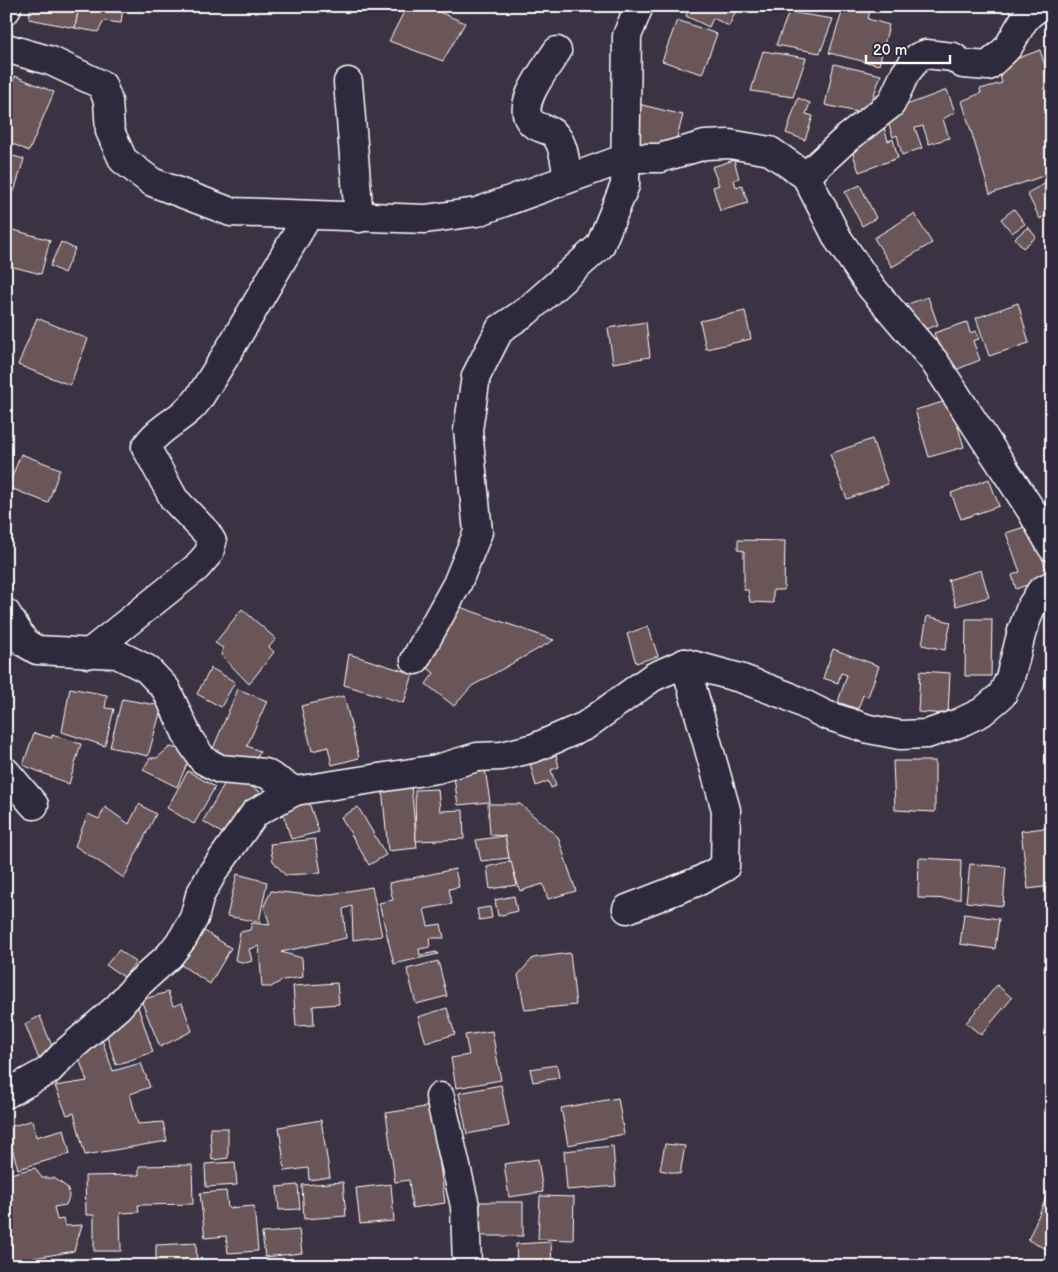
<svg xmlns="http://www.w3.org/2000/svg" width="1058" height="1272" font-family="'Balsamiq Sans',sans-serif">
	<rect width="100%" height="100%" fill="#3b3343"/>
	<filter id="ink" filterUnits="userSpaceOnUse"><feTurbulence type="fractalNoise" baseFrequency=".02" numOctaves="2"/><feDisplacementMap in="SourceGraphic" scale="10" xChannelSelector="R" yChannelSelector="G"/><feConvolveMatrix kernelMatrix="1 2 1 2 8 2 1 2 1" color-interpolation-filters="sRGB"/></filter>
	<g filter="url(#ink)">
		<!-- building -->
		<g fill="#6b5559" stroke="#fff">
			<path d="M31 6H79L75 28 29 19Z"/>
			<path d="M79 6H123L121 23 104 21 98 32 75 28Z"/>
			<path d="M407 6H425L465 23 443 61 389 41Z"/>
			<path d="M690 6H738L729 26 713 18 709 27 686 16Z"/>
			<path d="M844 6H871L868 19 889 25 879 65 829 53Z"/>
			<path d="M789 12 833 19 820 53 776 45Z"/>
			<path d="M677 20 717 34 702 74 662 61Z"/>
			<path d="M1040 50 1052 88V173L990 194 962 101 981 93 980 89 1002 83 998 66Z"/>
			<path d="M763 51 806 58 793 97 751 91Z"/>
			<path d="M834 64 881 75 867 114 825 105Z"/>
			<path d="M15 76 54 92 29 151 6 141V98Z"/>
			<path d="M947 90 955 112 943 119 949 138 929 144 923 126 915 128 922 148 902 155 897 135 893 137 885 113Z"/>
			<path d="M798 98 810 103 806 114 813 116 805 140 786 133Z"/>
			<path d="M638 104 683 115 675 144 661 140 658 151 627 145Z"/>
			<path d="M882 121 888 141 893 139 898 158 859 172 849 142Z"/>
			<path d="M6 154 24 159 14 192 6 190Z"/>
			<path d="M734 160 739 178 734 180 736 187 742 185 748 203 720 211 713 187 719 185 712 167Z"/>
			<path d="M1052 180V212L1040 219 1027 193Z"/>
			<path d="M860 185 876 218 862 226 845 192Z"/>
			<path d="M1014 209 1025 224 1012 233 1001 219Z"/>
			<path d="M914 214 932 243 892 267 874 238Z"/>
			<path d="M1028 227 1036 237 1023 248 1015 238Z"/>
			<path d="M6 228 50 240 41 274 6 265Z"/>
			<path d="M61 242 75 249 64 273 50 266Z"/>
			<path d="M928 297 938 325 914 333 905 305Z"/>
			<path d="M1018 303 1029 343 989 356 976 318Z"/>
			<path d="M745 311 751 339 706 349 700 321Z"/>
			<path d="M37 318 88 339 70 385 18 365Z"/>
			<path d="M646 322 650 357 613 363 608 328Z"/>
			<path d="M967 322 970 333 976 331 979 339 973 341 980 360 948 373 934 333Z"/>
			<path d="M950 400 964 447 929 457 915 410Z"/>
			<path d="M872 439 888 484 847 499 830 454Z"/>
			<path d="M21 454 60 469 48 503 8 487Z"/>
			<path d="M989 479 999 506 961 519 951 493Z"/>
			<path d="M1030 525 1049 577 1016 589 1012 575 1020 572 1006 533Z"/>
			<path d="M738 540 785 541 784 590H773V603L750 602 748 590H744V551L738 550Z"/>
			<path d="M981 570 989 597 956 606 948 580Z"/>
			<path d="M457 606 554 640 472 686 454 706 426 684 434 673 421 663Z"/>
			<path d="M242 609 276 639 269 647 274 652 249 684 221 655 223 648 215 643Z"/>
			<path d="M927 616 951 622 945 650 922 645Z"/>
			<path d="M966 619H992L991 676H965Z"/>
			<path d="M648 626 658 656 636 663 627 634Z"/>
			<path d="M833 649 879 666 868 697 863 695 858 709 838 702 847 675 841 673 838 683 823 678Z"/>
			<path d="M349 654 413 674 404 703 344 685Z"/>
			<path d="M211 668 235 682 221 707 197 694Z"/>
			<path d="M920 671 950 673 948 714 918 712Z"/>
			<path d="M70 688 107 695 105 708 114 709 105 746 62 732Z"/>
			<path d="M238 689 267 701 247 746 260 751 252 769 212 751Z"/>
			<path d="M344 696 359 758 332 765 328 747 312 751 301 706Z"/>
			<path d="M122 699 162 706 148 756 110 747Z"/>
			<path d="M34 733 52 738V735L81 744 69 784 23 765Z"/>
			<path d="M170 747 192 752 177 787 143 770 150 758H157Z"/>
			<path d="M555 751 559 767 551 770 556 786 551 788 548 781 536 786 529 760Z"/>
			<path d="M893 761H935V812L895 810Z"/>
			<path d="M485 769 490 802 458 805 453 770Z"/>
			<path d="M188 771 215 787 194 824 167 808Z"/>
			<path d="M230 774 262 793 231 839 203 821Z"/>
			<path d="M411 785 417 848 388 851 382 787Z"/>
			<path d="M438 789 440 811 463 810 464 839 416 841 415 790Z"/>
			<path d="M307 797 319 832 291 839 280 804Z"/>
			<path d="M139 804 156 814 124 878 75 846 88 814 99 819 105 807 129 824Z"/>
			<path d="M488 804H520L558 837 576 891 548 899 543 884 520 891 509 858 505 836 490 835Z"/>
			<path d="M358 807 386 855 369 865 341 817Z"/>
			<path d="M1052 827V886L1028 889 1021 831Z"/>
			<path d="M505 836 509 858 481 861 476 840Z"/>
			<path d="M315 839 321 873 285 875 273 861 270 844Z"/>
			<path d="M919 858 961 860 960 899 918 898Z"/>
			<path d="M511 861 517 885 490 889 487 867Z"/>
			<path d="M970 864 1006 867 1003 906 966 902Z"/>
			<path d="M455 869 459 887 449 889 452 904 424 909 428 926 441 924 444 938H429L430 947 419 949 420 955 437 952 438 954 394 964 379 903 393 900 389 883Z"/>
			<path d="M237 874 267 882 259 922 227 916Z"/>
			<path d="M372 887 382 936 353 940 352 906 343 909 346 938 281 952 302 958 303 977 283 980 271 987H262L259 946 249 949 252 961 245 963 235 960 240 932 250 930 252 923 270 925 264 906 271 891 319 896Z"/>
			<path d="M514 896 517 911 498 916 495 900Z"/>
			<path d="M490 907 492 918 479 920 477 909Z"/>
			<path d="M964 914 999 919 995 949 960 944Z"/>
			<path d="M195 925 231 948 210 984 178 963Z"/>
			<path d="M119 950 136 962 124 977 106 965Z"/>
			<path d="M570 953 576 1005 525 1010 518 975 533 958Z"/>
			<path d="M438 961 447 996 416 1004 407 969Z"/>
			<path d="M337 983 339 1004 313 1006 314 1025 296 1026 293 986Z"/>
			<path d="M997 985 1012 998 981 1035 966 1023Z"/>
			<path d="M168 992 173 1006 182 1003 192 1031 160 1047 141 1000Z"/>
			<path d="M138 1007 153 1052 116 1065 103 1023Z"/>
			<path d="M447 1008 455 1034 426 1043 418 1017Z"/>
			<path d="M40 1016 55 1054 39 1059 25 1024Z"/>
			<path d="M492 1031 501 1080 456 1088 451 1058 469 1055 465 1035Z"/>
			<path d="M102 1040 113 1071 141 1063 150 1087 130 1094 138 1124 163 1122 167 1141 85 1155 74 1113 67 1115 55 1086 87 1081 75 1047Z"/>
			<path d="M557 1065 559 1078 533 1082 530 1069Z"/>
			<path d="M501 1085 509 1126 467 1134 459 1093Z"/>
			<path d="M618 1098 624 1134 568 1145 561 1108Z"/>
			<path d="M432 1106 445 1203 412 1208 409 1180 395 1182 386 1113Z"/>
			<path d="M33 1120 36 1137 64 1129 70 1154 18 1169 6 1128Z"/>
			<path d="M321 1120 330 1177 309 1180 308 1168 285 1171 279 1127Z"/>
			<path d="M210 1128H228V1158L212 1160Z"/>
			<path d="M665 1144 685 1146 680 1174 660 1170Z"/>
			<path d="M613 1146 616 1186 567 1190 564 1151Z"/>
			<path d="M538 1159 543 1192 509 1197 504 1164Z"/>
			<path d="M235 1162 237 1185 206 1187 205 1164Z"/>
			<path d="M192 1165 193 1204 138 1205 139 1212 120 1213 121 1251H94V1215H86L85 1176 139 1175V1166Z"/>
			<path d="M35 1168 42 1178H54L68 1188 69 1197 66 1205 54 1207 57 1220 63 1219 65 1226 82 1225 74 1251 6 1263V1175Z"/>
			<path d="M343 1182 346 1216 304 1219 302 1185Z"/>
			<path d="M391 1184 394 1221 360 1224 356 1188Z"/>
			<path d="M1052 1184V1252L1028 1240Z"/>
			<path d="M298 1185 300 1209 279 1210 277 1187Z"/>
			<path d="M226 1191 228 1208 254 1206 258 1251 228 1253 226 1236 205 1238 200 1193Z"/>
			<path d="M540 1196 574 1197 573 1240 538 1239Z"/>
			<rect x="474" y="1202" width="49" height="34"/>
			<path d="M299 1230 302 1253 265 1257 262 1233Z"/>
			<path d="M551 1242 552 1266H485L517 1264 516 1244Z"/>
			<path d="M196 1243 197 1264 156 1266V1245Z"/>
			<path d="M117 1258V1266H85L93 1259Z"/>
		</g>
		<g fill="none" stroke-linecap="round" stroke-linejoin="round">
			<!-- minor casing -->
			<g stroke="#fff" stroke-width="31">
				<g id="minor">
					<path d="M6 10 7 6"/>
					<path d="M6 48 51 61 102 85 108 101 110 131 123 160 152 182 231 212 425 219 477 212 626 158H660L705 145 729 144 770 151 806 176 838 239 871 287 934 361 1031 510 1052 547"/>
					<path d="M557 51C547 67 514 106 532 123 539 129 551 129 556 136 565 147 565 165 568 178"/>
					<path d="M348 82 359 218"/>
					<path d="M806 176 845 140 891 104 905 74 918 57 926 54 953 57 963 64 988 66C994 60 1002 54 1008 47 1019 31 1022 14 1043 6"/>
					<path d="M6 613 25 643 37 650 117 654 147 669 166 689 189 739 203 760 220 769 265 773 295 791"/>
					<path d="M88 654 197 567 209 553 212 542 206 532 174 499 146 447C159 426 186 418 199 398 238 339 271 277 308 216"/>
					<path d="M415 660 457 584 478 532 468 430 476 376 500 329 527 311 600 246 625 185 627 36 639 6"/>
					<path d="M6 772 34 805"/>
					<path d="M627 909 699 881 725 867 726 810 685 663"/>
					<path d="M6 1094 48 1071 65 1053 118 1007 137 985 169 956 183 938 194 918 200 895 213 872 255 813 295 791 437 769 477 757 502 756 534 748 585 726 653 677 685 663 740 678 788 696 826 715 869 729 900 735 927 734 959 723 982 712 1002 695 1010 678 1022 631 1031 607 1041 591 1052 585"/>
					<path d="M440 1097 465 1206 467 1266"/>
				</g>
			</g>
			<!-- minor -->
			<use href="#minor" stroke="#2f2a3d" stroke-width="28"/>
		</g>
	</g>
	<!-- margin -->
	<rect width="1058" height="1272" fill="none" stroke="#2f2a3d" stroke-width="25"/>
	<rect x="12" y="12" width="1033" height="1247" fill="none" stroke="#fff" stroke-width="2" filter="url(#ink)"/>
	<!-- scale -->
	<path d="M866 55v8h84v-8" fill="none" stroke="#ffffff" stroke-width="2.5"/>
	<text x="873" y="55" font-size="15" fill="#ffffff" stroke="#2f2a3d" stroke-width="4" paint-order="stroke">20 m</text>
</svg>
